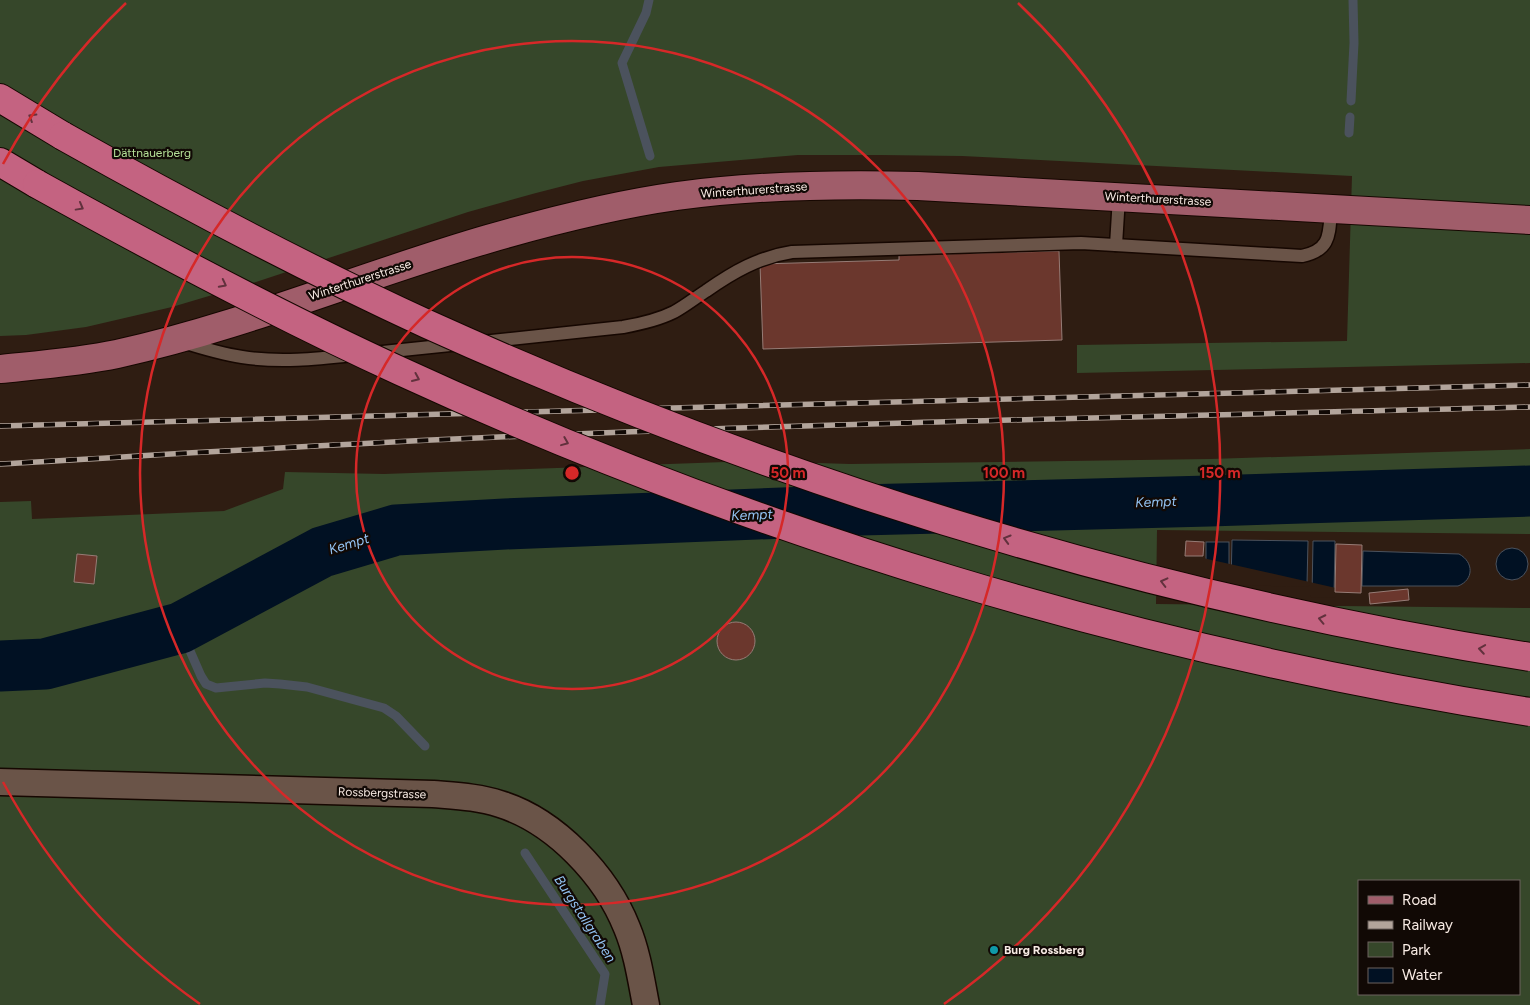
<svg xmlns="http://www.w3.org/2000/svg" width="1530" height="1005" font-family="Figtree,sans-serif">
	<rect width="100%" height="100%" fill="#2f1d12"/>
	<!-- green -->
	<g fill="#36472a" fill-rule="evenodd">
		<path d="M0 0H1530V363L1077 373V345L1347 341 1352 176 962 156 880 155H798L659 167 583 181 536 193 468 212 256 282 172 307 86 327 26 335 0 336Z"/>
		<path d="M1530 449V534L1157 530 1156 604 1530 608V1005H0V502L31 501 32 519 224 511 283 489 285 472 384 474 753 461 850 464 1210 459ZM1359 881H1519V994H1359Z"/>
	</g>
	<!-- water -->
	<g fill="#011123" stroke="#4b525d">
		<path d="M1232 540 1308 541 1307 584 1231 583Z"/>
		<path d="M1313 541H1335L1334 595H1312Z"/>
		<rect x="1206" y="542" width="23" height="38"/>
		<circle cx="1512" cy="564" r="16"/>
		<path d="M1363 551 1459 554C1474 562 1474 580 1458 586H1362Z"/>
	</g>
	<!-- pier -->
	<path fill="#2f1d12" d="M1203 558 1336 588V596L1334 598 1311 597 1310 595V585L1307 587 1231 585 1229 583H1205L1203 580Z"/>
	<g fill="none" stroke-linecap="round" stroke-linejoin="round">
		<!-- stream -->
		<g stroke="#4b525d" stroke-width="9">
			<path d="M649 0 646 13 622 63 650 156"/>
			<path d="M1351 101 1354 43 1353 0"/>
			<path d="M1349 133 1350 117"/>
			<path d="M180 628 201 676 206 684 216 688 265 683 280 684 307 687 384 708 396 716 425 746"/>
			<path d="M525 853 605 974 600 1005"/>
		</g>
		<!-- river -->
		<path stroke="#011123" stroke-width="51" d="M0 666 45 664 180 628 322 552 396 530 505 524 860 510 1209 501 1530 491"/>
	</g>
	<!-- building -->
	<g fill="#6b372d" stroke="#967c76">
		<path d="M1059 251 1062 340 763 349 760 264 899 260V255Z"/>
		<path d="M1186 541 1204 542 1203 556H1185Z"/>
		<path d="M1336 544 1362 545 1361 593 1335 592Z"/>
		<path d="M77 554 97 556 94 584 74 582Z"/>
		<path d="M1408 589 1409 600 1370 604 1369 593Z"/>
		<circle cx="736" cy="641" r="19"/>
	</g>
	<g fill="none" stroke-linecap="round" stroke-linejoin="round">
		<!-- lane casing -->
		<g stroke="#160701" stroke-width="15">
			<g id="lane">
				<path d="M1116 245 1119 197"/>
				<path d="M183 342C202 348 222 354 242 357 279 363 316 359 353 355"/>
				<path d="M482 342 623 327C640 324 658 320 674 312 685 306 695 298 706 291 733 272 759 257 792 252L1081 243 1302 256C1331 250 1329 234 1331 210"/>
				<path d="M373 353 460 344"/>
			</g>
		</g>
		<!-- street casing -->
		<g stroke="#160701" stroke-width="29">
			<path id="street" d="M0 782 433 794C456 796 479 797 500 804 555 821 606 875 627 928 637 952 641 979 646 1005"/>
		</g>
		<!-- primary casing -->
		<g stroke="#160701" stroke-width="30">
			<path id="primary" d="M0 369C39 365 79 362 117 354 244 326 364 275 488 239 550 221 613 205 677 196 757 185 838 184 918 186L1530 220"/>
		</g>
		<!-- highway casing -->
		<g stroke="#160701" stroke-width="30">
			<g id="highway">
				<path d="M0 98 63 136"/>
				<path d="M0 162 37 184"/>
			</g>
		</g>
		<!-- lane -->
		<use href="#lane" stroke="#6a5448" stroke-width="12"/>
		<!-- street -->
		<use href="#street" stroke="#6a5448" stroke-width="26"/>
		<!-- primary -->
		<use href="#primary" stroke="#a05d6a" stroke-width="28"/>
		<!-- highway -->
		<use href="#highway" stroke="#c46381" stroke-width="28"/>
		<!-- rail casing -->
		<g stroke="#b2a49b" stroke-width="5.5">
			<g id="rail">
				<path d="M0 426 1530 385"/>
				<path d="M0 464C159 455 317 445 476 438 827 423 1179 416 1530 407"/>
			</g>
		</g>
		<!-- rail -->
		<use href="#rail" stroke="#110905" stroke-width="4" stroke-dasharray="11" stroke-linecap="butt"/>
		<!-- highway-bridge casing -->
		<g stroke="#160701" stroke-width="30" stroke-linecap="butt">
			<g id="highway-bridge">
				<path d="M63 136C182 203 303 267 427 324 778 483 1149 597 1530 657"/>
				<path d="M37 184C156 250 276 314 400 371 758 536 1141 651 1530 712"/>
			</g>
		</g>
		<!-- highway-bridge -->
		<use href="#highway-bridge" stroke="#c46381" stroke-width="28"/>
	</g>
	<!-- one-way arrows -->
	<defs><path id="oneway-chevron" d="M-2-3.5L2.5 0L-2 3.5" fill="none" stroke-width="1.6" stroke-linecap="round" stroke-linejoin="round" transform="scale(1.25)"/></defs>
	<g stroke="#62313d">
		<use href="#oneway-chevron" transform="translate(32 117) rotate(-149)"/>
		<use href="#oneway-chevron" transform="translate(80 207) rotate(29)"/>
		<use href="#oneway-chevron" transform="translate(223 284) rotate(27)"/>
		<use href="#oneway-chevron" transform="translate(416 378) rotate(24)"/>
		<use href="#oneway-chevron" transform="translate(565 442) rotate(22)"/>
		<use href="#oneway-chevron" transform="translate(1007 539) rotate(-164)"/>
		<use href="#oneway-chevron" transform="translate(1164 582) rotate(-166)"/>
		<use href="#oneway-chevron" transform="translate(1322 619) rotate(-168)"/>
		<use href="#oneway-chevron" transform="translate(1482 649) rotate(-171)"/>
	</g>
	<!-- distance rings -->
	<g fill="none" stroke="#d62828" stroke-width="2.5">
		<circle cx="572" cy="473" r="216"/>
		<circle cx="572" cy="473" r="432"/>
		<path d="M200 1004A648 648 0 0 1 3 782M3 164A648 648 0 0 1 126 3M1018 3A648 648 0 0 1 944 1004"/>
	</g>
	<!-- markers -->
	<circle fill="#0f9aa8" stroke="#110905" stroke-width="2" cx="994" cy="950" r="5"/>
	<g text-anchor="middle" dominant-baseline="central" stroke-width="4.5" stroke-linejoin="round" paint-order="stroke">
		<!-- park labels -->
		<g font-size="12" fill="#b4e097" stroke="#110905">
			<text x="152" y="153">Dättnauerberg</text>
		</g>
		<!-- street labels -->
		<g font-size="12" fill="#f8ebe4" stroke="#110905">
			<text transform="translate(754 190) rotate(-4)">Winterthurerstrasse</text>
			<text transform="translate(1158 199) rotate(3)">Winterthurerstrasse</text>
			<text transform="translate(360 280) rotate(-18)">Winterthurerstrasse</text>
			<text transform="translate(382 793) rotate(2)">Rossbergstrasse</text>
		</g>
		<!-- poi labels -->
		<g font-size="12" font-weight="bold" fill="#f8ebe4" stroke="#110905" text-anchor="start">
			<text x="1004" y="950">Burg Rossberg</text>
		</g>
		<!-- water labels -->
		<g font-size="14" font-style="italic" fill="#94c4f4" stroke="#110905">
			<text transform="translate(1156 502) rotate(-2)">Kempt</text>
			<text transform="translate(752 515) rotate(-2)">Kempt</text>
			<text transform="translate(349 544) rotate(-17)">Kempt</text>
			<text transform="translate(585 919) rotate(57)">Burgstallgraben</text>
		</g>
	</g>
	<circle cx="572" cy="473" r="8" fill="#d62828" stroke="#110905" stroke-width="2.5"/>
	<g font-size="15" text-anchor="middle" font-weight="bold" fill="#d62828" stroke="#110905" stroke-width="4.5" stroke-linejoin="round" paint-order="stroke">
		<text x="788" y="478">50 m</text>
		<text x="1004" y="478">100 m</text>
		<text x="1220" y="478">150 m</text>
	</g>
	<!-- legend -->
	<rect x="1358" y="880" width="162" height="115" fill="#110905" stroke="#6d635e"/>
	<rect x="1368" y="896" width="25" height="8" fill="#a05d6a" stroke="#6d635e"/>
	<text x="1402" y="905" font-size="15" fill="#f8ebe4">Road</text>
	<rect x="1368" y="921" width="25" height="8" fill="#b2a49b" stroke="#6d635e"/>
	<text x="1402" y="930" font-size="15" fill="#f8ebe4">Railway</text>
	<rect x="1368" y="942" width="25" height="15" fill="#36472a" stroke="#6d635e"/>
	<text x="1402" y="955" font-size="15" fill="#f8ebe4">Park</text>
	<rect x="1368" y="968" width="25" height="15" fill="#011123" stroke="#6d635e"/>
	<text x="1402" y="980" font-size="15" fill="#f8ebe4">Water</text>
</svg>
